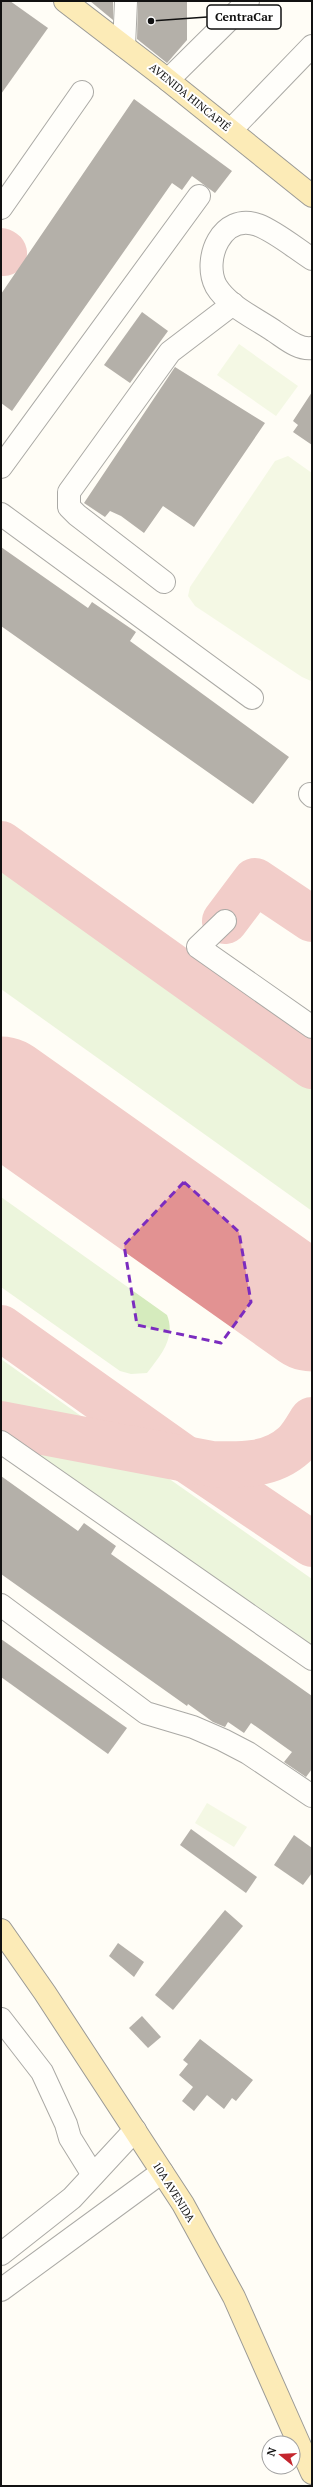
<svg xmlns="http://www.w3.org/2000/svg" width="313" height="2487" font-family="'PT Serif',serif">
	<rect width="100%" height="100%" fill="#fffdf5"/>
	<!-- green -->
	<g fill="#d5ebbd">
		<path d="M1 869 312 1087V1211L1 989Z"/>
		<path d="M1 1197 167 1315C176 1338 161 1355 147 1373L131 1374 120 1371 1 1287Z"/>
		<path d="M1 1359 95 1426 96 1429 94 1432 89 1431 1 1409Z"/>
		<path d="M17 1438 158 1471 312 1579V1650L13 1440Z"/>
	</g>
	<!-- pitch -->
	<g fill="#e6f2cf">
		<path d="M239 344 298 386 276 416 217 375Z"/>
		<path d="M288 456 312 473 311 681 302 677 195 606 188 596 190 587 275 461Z"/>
		<path d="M207 1803 247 1827 234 1847 195 1823Z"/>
	</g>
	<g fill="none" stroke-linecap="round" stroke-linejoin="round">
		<!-- taxiway -->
		<g stroke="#e29292" stroke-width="46">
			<path d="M1 251 4 253"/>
			<path d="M1 844 312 1066"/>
			<path d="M225 921 255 881 312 919"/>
			<path d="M303 1308 312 1305"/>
			<path d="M1 1328 187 1460 312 1544"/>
			<path d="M1 1424 212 1464C241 1465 271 1466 294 1445 301 1439 307 1428 312 1420"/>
		</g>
		<!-- runway -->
		<path stroke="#e29292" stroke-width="115" d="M1 1094 312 1314"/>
	</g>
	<!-- building -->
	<g fill="#5a524d">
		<path d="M1 1H10L48 28 1 94Z"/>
		<path d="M90 1H113V20Z"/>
		<path d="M138 1H187V40L167 63 137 39Z"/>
		<path d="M134 99 232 171 215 193 192 176 182 190 172 183 12 411 1 403V294Z"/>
		<path d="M142 312 168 331 130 383 104 365Z"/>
		<path d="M175 367 265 423 194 527 163 506 144 533 121 516 110 511 105 517 84 503Z"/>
		<path d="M312 392V445L293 432 298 425 293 421Z"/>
		<path d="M1 547 88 608 92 602 136 632 130 641 289 757 253 804 1 626Z"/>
		<path d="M1 1476 78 1531 84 1523 116 1546 111 1554 312 1696V1769L306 1777 284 1762 292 1752 251 1723 244 1733 228 1722 225 1727 213 1722 188 1704 187 1706 1 1574Z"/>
		<path d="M1 1639 127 1728 108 1754 1 1677Z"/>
		<path d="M191 1829 257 1877 246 1893 180 1845Z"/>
		<path d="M294 1835 312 1848V1873L303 1885 274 1865Z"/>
		<path d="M225 1910 243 1926 173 2010 155 1995Z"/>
		<path d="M118 1943 144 1962 134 1977 109 1956Z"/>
		<path d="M142 2016 161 2037 148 2048 129 2028Z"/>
		<path d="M200 2039 253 2080 236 2101 232 2098 224 2109 207 2095 194 2111 182 2101 193 2087 179 2075 188 2064 183 2060Z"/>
	</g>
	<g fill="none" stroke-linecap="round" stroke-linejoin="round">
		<!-- minor casing -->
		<g stroke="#444" stroke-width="24">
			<g id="minor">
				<path d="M124 46 126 1"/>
				<path d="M168 80 248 1"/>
				<path d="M231 130 312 46"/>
				<path d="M1 208 82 92"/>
				<path d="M312 259C295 248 276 232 258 225 222 212 202 259 216 286 228 306 255 318 274 331 285 338 298 350 312 348"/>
				<path d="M1 467 199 196"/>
				<path d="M1 514 252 698"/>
				<path d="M164 582 77 515 69 507V492L170 352 233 304"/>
				<path d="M310 794 312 796"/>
				<path d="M225 921 198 947 312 1027"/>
				<path d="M1 1442 312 1659"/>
				<path d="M1 1605 146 1713 193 1727 223 1740 248 1753 312 1796"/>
				<path d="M1 2019 42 2072 66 2124 70 2138 93 2175"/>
				<path d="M1 2254 72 2198 135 2130"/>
				<path d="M1 2290 162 2172"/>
			</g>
		</g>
		<!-- major casing -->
		<g stroke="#222" stroke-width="24">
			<g id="major">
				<path d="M65 1 164 77 312 196"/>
				<path d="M1 1930 45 1993 183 2204 234 2297 312 2473"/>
			</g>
		</g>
		<!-- minor -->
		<use href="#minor" stroke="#fff" stroke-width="22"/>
		<!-- major -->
		<use href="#major" stroke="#f9d66b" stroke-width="22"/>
	</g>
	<!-- marked area -->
	<path d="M0 0H313V2487H0ZM184 1182 239 1232 251 1302 221 1343 137 1325 124 1245Z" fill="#fffdf5" fill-opacity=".55" fill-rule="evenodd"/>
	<path fill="none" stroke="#7b2cbf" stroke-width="3" stroke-dasharray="8 5" stroke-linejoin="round" d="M184 1182 239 1232 251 1302 221 1343 137 1325 124 1245Z"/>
	<g text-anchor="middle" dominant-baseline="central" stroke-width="4" stroke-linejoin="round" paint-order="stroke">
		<!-- street labels -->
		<g font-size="11" fill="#111" stroke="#fff">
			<text transform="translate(190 97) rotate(39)">AVENIDA HINCAPIÉ</text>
			<text transform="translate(174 2192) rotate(58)">10A AVENIDA</text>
		</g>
	</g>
	<!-- callouts -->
	<path fill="none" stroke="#111" stroke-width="1.5" d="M151 21L207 17"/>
	<circle fill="#111" stroke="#fff" stroke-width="1.5" cx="151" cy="21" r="4"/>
	<rect fill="#fff" stroke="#111" stroke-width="1.5" x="207" y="5" width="74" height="24" rx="4"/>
	<g font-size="12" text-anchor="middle" font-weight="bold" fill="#111">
		<text x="244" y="21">CentraCar</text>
	</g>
	<!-- border -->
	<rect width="313" height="2487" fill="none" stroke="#111111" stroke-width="4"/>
	<!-- north arrow -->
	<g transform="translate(281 2455) rotate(288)"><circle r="19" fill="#ffffff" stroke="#a0a0a0"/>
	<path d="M0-3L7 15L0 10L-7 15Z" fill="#c4262e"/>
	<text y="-6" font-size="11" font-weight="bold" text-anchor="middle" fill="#111111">N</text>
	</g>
</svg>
